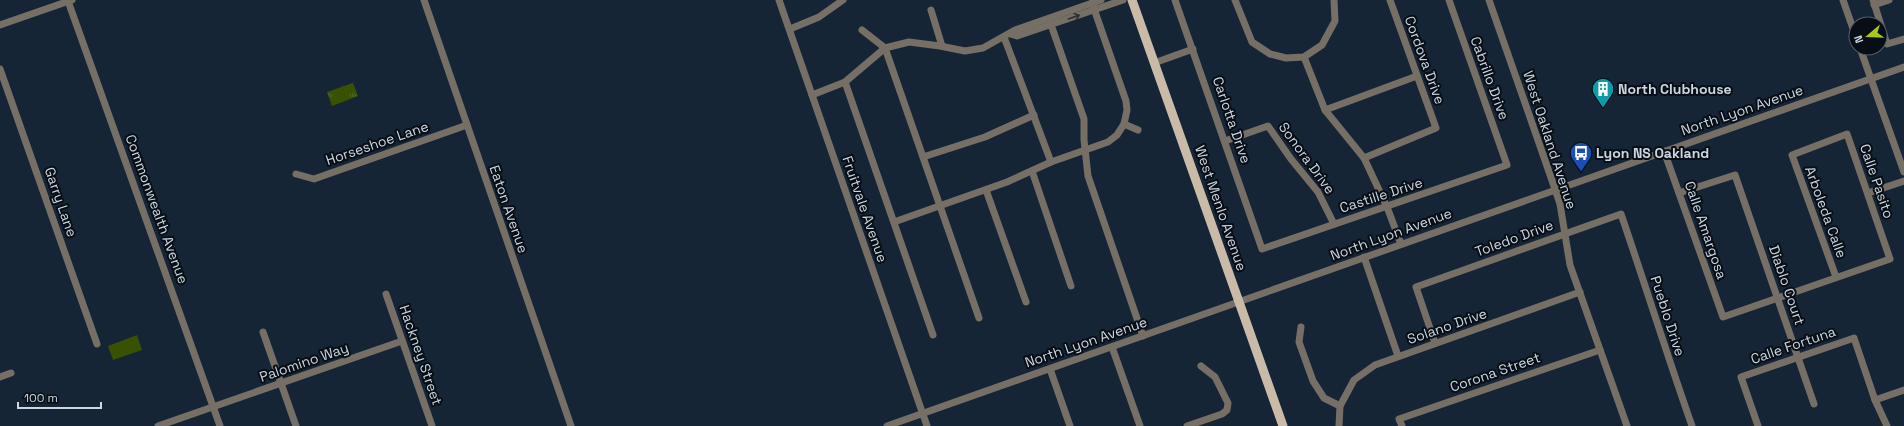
<svg xmlns="http://www.w3.org/2000/svg" width="1904" height="426" font-family="'Space Grotesk',sans-serif">
	<defs>
		<pattern id="park-tufts" width="24" height="20" patternUnits="userSpaceOnUse"><rect width="24" height="20" fill="#395202"/><path d="M3 7l-1-3M5 7V3M7 7l1-3M15 17l-1-3M17 17v-4M19 17l1-3" fill="none" stroke="#546a27"/></pattern>
	</defs>
	<rect width="100%" height="100%" fill="#162535"/>
	<!-- grass -->
	<path fill="#395202" d="M137 335 142 350 113 360 108 346Z"/>
	<!-- park -->
	<path fill="url(#park-tufts)" d="M353 83 358 96 332 106 327 92Z"/>
	<g fill="none" stroke-linecap="round" stroke-linejoin="round">
		<!-- minor -->
		<g stroke="#766f66" stroke-width="7">
			<path d="M424 0 571 426"/>
			<path d="M779 0 927 426"/>
			<path d="M1175 0 1262 249 1507 165 1449 0"/>
			<path d="M1235 0 1252 42 1270 54 1286 58 1304 57 1322 45 1335 21 1334 0"/>
			<path d="M1489 0 1555 189 1560 204 1570 265 1627 426"/>
			<path d="M1843 0 1856 37"/>
			<path d="M1873 0 1887 44 1904 39"/>
			<path d="M68 1 220 426"/>
			<path d="M1874 5 1889 0"/>
			<path d="M931 10 942 46"/>
			<path d="M1049 19 1084 119V140L1088 176 1143 336"/>
			<path d="M0 25 72 0"/>
			<path d="M790 29 819 17 843 0"/>
			<path d="M862 30 885 48 979 318"/>
			<path d="M1010 34 1017 36 1123 0"/>
			<path d="M1004 37 1051 162"/>
			<path d="M1860 48 1904 172"/>
			<path d="M1304 57 1325 110 1364 158 1387 207 1401 244"/>
			<path d="M1154 63 1193 49"/>
			<path d="M0 69 97 344"/>
			<path d="M845 82 933 335"/>
			<path d="M812 95 845 82 885 48 909 42 940 46 965 51 983 48 1015 30 1101 0"/>
			<path d="M1325 110 1417 76"/>
			<path d="M1124 124 1138 130"/>
			<path d="M1225 141 1268 126 1291 159 1318 192 1334 224"/>
			<path d="M1664 151 1723 317 1890 259 1847 134 1792 155 1836 277"/>
			<path d="M923 157 985 137 1034 115"/>
			<path d="M1364 158 1436 128 1390 0"/>
			<path d="M1032 171 1071 286"/>
			<path d="M296 174 314 179 467 125"/>
			<path d="M986 190 1026 302"/>
			<path d="M1679 193 1735 175 1814 404"/>
			<path d="M1868 193 1904 181"/>
			<path d="M894 222 1007 182 1051 162 1108 142 1117 135 1124 124 1127 110 1126 101 1092 3"/>
			<path d="M1364 257 1398 356"/>
			<path d="M386 294 432 426"/>
			<path d="M1301 327 1299 342 1313 381 1324 398 1340 406"/>
			<path d="M263 332 296 426"/>
			<path d="M1435 343 1416 287 1621 214C1645 284 1667 355 1692 426"/>
			<path d="M1112 347 1140 426"/>
			<path d="M1050 369 1070 426"/>
			<path d="M0 377 11 373"/>
			<path d="M1875 400 1904 390"/>
			<path d="M158 426 402 341"/>
			<path d="M887 426 1904 67"/>
			<path d="M1187 426 1222 414 1227 410 1228 403 1215 377 1201 366"/>
			<path d="M1339 426 1340 406 1354 380 1375 365 1580 292"/>
			<path d="M1402 426 1399 419 1600 350"/>
			<path d="M1758 426 1741 377 1854 338 1875 400 1887 426"/>
		</g>
		<!-- major -->
		<path stroke="#cabba9" stroke-width="9" d="M1132 0 1283 426"/>
	</g>
	<!-- one-way arrows -->
	<defs><path id="oneway-shaft" d="M-6 0H5M1.5-3L5.5 0L1.5 3" fill="none" stroke-width="1.6" stroke-linecap="round" stroke-linejoin="round"/></defs>
	<use stroke="#2e3031" href="#oneway-shaft" transform="translate(1074 17) rotate(-19)"/>
	<!-- icons -->
	<defs>
		<g id="building-pin" transform="scale(1.15)"><path d="M0 17L-7.5 6A9.5 9.5 0 1 1 7.5 6Z" fill="#0f9aa8" stroke="#070e15"/><path d="M-4-6H4V6H1V3H-1V6H-4ZM-2.5-4.3h1.7v1.8h-1.7ZM.8-4.3h1.7v1.8H.8ZM-2.5-1h1.7V.8h-1.7ZM.8-1h1.7V.8H.8Z" fill="#fff"/></g>
		<g id="bus-pin" transform="scale(1.15)"><path d="M0 17L-7.5 6A9.5 9.5 0 1 1 7.5 6Z" fill="#1a4fb4" stroke="#070e15"/><path d="M-5-6H5V4H4V6H2V4H-2V6H-4V4H-5ZM-3.5-4V0h7V-4ZM-3.5 1.2v1.5H-2V1.2ZM2 1.2v1.5H3.5V1.2Z" fill="#fff"/></g>
	</defs>
	<g fill-rule="evenodd">
		<use href="#building-pin" x="1603" y="89"/>
		<use href="#bus-pin" x="1581" y="153"/>
	</g>
	<g text-anchor="middle" dominant-baseline="central" stroke-width="4" stroke-linejoin="round" paint-order="stroke">
		<!-- street labels -->
		<g font-size="14" fill="#cdd7e1" stroke="#070e15">
			<text transform="translate(1425 60) rotate(70)">Cordova Drive</text>
			<text transform="translate(1490 78) rotate(70)">Cabrillo Drive</text>
			<text transform="translate(1742 110) rotate(-19)">North Lyon Avenue</text>
			<text transform="translate(1232 120) rotate(71)">Carlotta Drive</text>
			<text transform="translate(1550 140) rotate(72)">West Oakland Avenue</text>
			<text transform="translate(377 143) rotate(-19)">Horseshoe Lane</text>
			<text transform="translate(1307 158) rotate(54)">Sonora Drive</text>
			<text transform="translate(1877 181) rotate(71)">Calle Pasito</text>
			<text transform="translate(1381 195) rotate(-18)">Castille Drive</text>
			<text transform="translate(61 202) rotate(71)">Garry Lane</text>
			<text transform="translate(1221 208) rotate(71)">West Menlo Avenue</text>
			<text transform="translate(157 209) rotate(70)">Commonwealth Avenue</text>
			<text transform="translate(509 209) rotate(71)">Eaton Avenue</text>
			<text transform="translate(865 209) rotate(71)">Fruitvale Avenue</text>
			<text transform="translate(1826 212) rotate(70)">Arboleda Calle</text>
			<text transform="translate(1706 230) rotate(71)">Calle Amargosa</text>
			<text transform="translate(1391 234) rotate(-20)">North Lyon Avenue</text>
			<text transform="translate(1514 238) rotate(-20)">Toledo Drive</text>
			<text transform="translate(1787 285) rotate(71)">Diablo Court</text>
			<text transform="translate(1668 316) rotate(72)">Pueblo Drive</text>
			<text transform="translate(1447 326) rotate(-19)">Solano Drive</text>
			<text transform="translate(1086 342) rotate(-19)">North Lyon Avenue</text>
			<text transform="translate(1793 345) rotate(-19)">Calle Fortuna</text>
			<text transform="translate(421 355) rotate(71)">Hackney Street</text>
			<text transform="translate(304 362) rotate(-19)">Palomino Way</text>
			<text transform="translate(1495 372) rotate(-19)">Corona Street</text>
		</g>
		<!-- poi labels -->
		<g font-size="14" font-weight="bold" fill="#cdd7e1" stroke="#070e15" text-anchor="start">
			<text x="1618" y="89">North Clubhouse</text>
			<text x="1596" y="153">Lyon NS Oakland</text>
		</g>
	</g>
	<!-- north arrow -->
	<g transform="translate(1868 36) rotate(251)"><circle r="19" fill="#070e15" stroke="#565e67"/>
	<path d="M0-3L7 15L0 10L-7 15Z" fill="#aac717"/>
	<text y="-6" font-size="11" font-weight="bold" text-anchor="middle" fill="#cdd7e1">N</text>
	</g>
	<!-- scale -->
	<path d="M18 402v6h83v-6" fill="none" stroke="#cdd7e1" stroke-width="2"/>
	<text x="24" y="402" font-size="12" fill="#cdd7e1" stroke="#070e15" stroke-width="3" paint-order="stroke">100 m</text>
</svg>
